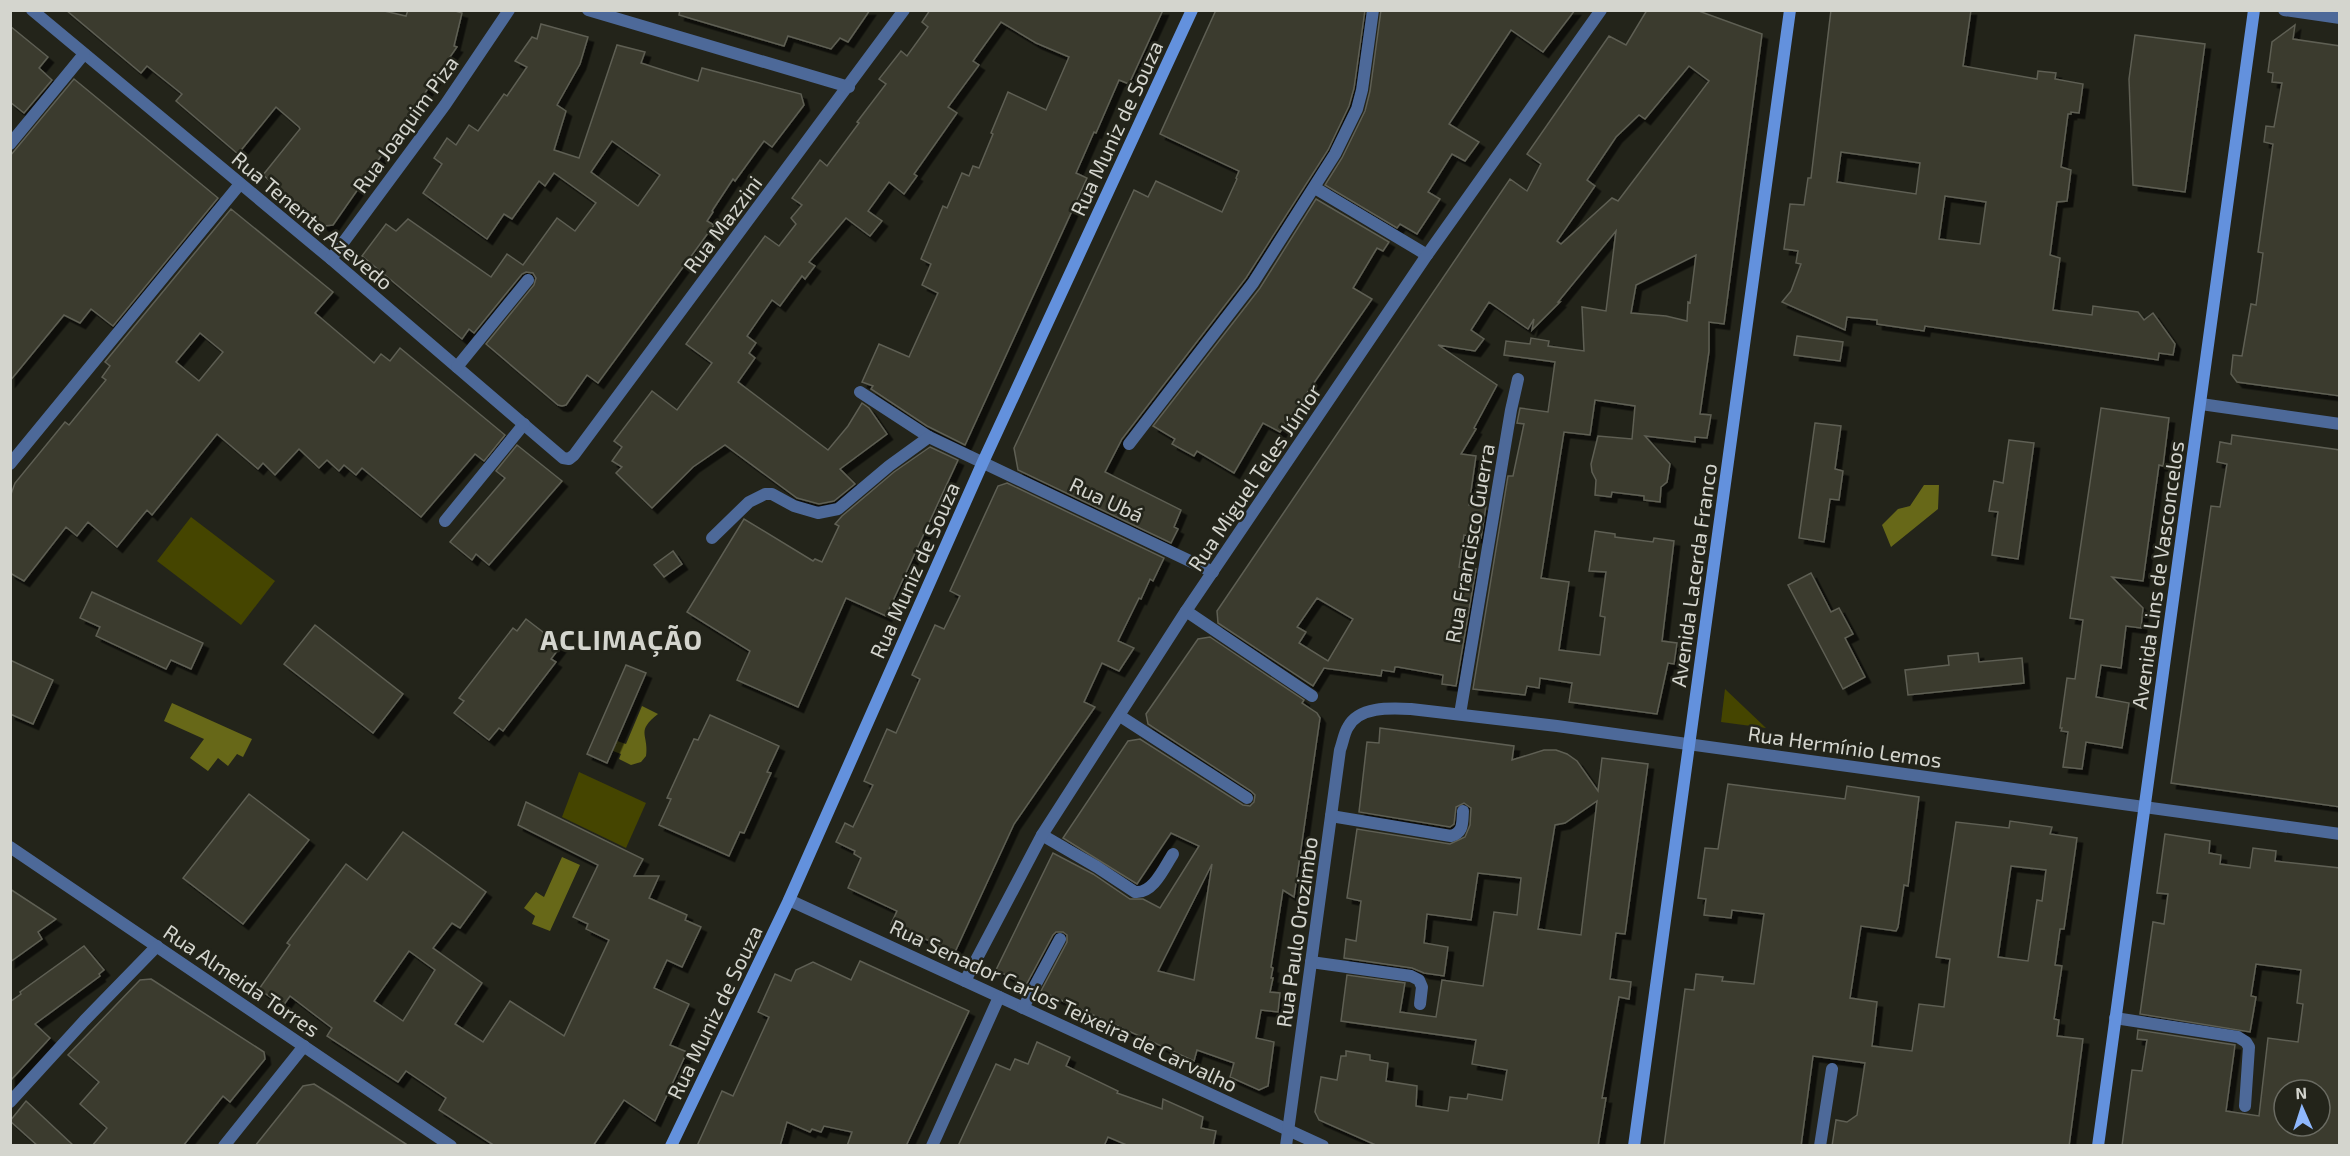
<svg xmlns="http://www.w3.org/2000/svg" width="2350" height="1156" font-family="'Exo 2',sans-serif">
	<defs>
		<filter id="shadow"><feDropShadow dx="5.5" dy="5.5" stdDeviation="0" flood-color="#0009"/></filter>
	</defs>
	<rect width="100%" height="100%" fill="#23241a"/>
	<!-- green -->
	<g fill="#454500">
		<path d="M191 517 275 581 241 625 157 561Z"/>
		<path d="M1725 689 1766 728 1721 722Z"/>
		<path d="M579 772 646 803 626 848 562 817Z"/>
	</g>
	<!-- water -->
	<g fill="#676818">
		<path d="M1924 485H1939L1938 509 1891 547 1882 525 1898 509 1910 506Z"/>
		<path d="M172 703 252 739 243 757 237 754 228 766 218 758 208 771 190 758 204 739 164 721Z"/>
		<path d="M642 706 658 714C635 732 649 734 646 756L641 762 631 765 619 759 621 754 613 751 617 741 626 744Z"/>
		<path d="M562 857 580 865 550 931 532 924 535 916 524 908 536 892 544 897Z"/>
	</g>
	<!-- building -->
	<g fill="#3a3a2f" stroke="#5e5f53" stroke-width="1.5" fill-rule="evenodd" filter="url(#shadow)">
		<path d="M66 10H380L406 16 408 10H452L462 13 454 46 457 47 333 225 324 226 263 175 300 129 299 127 276 107 238 154 176 101 182 94 147 66 141 73Z"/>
		<path d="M680 10H870L848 42 840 38 831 49 788 36 784 46 679 15Z"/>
		<path d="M930 10H1163L1129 84 1119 80 1096 133 1094 132 1076 173 1087 178 965 445 927 426 871 389 873 386 862 382 879 344 909 357 938 293 922 285 931 264 921 259 943 206 947 208 962 173 969 176 973 166 979 168 993 134 991 133 1008 92 1046 110 1069 57 1036 43 1001 22 973 61 979 65 948 107 957 113 914 174 917 176 904 194 889 182 868 211 882 221 870 236 846 218 809 262 815 266 805 279 802 276 780 306 772 300 747 336 756 343 749 353 755 358 738 382 828 450 848 426 862 403 869 408 887 434 840 469 855 484 834 501 819 504 797 498 725 445 693 467 652 508 616 473 622 467 612 461 622 447 614 441 652 391 677 410 712 363 686 344 765 236 779 246 796 224 791 218 802 205 792 198 820 160 827 166 859 123 857 122 886 84 879 79 901 51 907 56 928 27 922 22Z"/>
		<path d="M1216 10H1365L1354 88 1349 106 1328 150 1246 278 1122 439 1105 472 1181 510 1174 527 1178 529 1171 543 1018 470 1014 448 1134 190 1148 197 1156 181 1222 212 1237 179 1236 178 1239 171 1160 134Z"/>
		<path d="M1381 10H1575L1543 52 1511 30 1449 124 1479 142 1465 161 1452 154 1428 192 1440 199 1417 234 1400 224 1397 228 1325 185 1342 158 1365 111 1370 91Z"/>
		<path d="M1647 10H1696L1762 34 1724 324 1709 322V351L1700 414 1711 415 1707 438 1695 437V442L1645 436 1670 464 1667 482 1661 487 1660 502 1644 500V496L1612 492 1611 497 1595 495 1596 480 1592 472 1591 464 1598 436 1632 439 1635 406 1595 400 1590 435 1564 432 1541 578 1569 582 1559 650 1600 655 1605 617 1600 616 1606 572 1589 571 1595 531 1615 534V537L1653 542 1654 538 1674 541 1662 641 1677 643 1674 664 1668 663 1657 714 1569 702 1572 683 1540 678 1539 688 1527 686 1525 695 1473 689 1508 476H1513L1524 424 1517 423 1520 408 1548 412 1555 362 1504 355 1506 341 1530 344 1531 338 1549 341 1548 346 1584 351 1582 307 1606 311 1616 231 1558 302H1560L1532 330 1534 319 1528 329 1489 302 1471 330 1484 339 1475 351 1438 345 1497 385 1474 428 1476 429 1461 454 1476 456 1469 505 1486 506 1481 538 1464 535 1459 567 1476 569 1456 686 1442 684 1443 675 1398 667H1395L1394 672 1382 670 1381 676 1324 668 1313 686 1218 623 1217 611 1510 179 1527 191 1541 164 1527 154 1609 36 1626 45ZM1689 66 1709 81 1618 201 1612 198 1561 244 1557 241 1595 186 1587 180 1616 137 1639 115 1645 119ZM1696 255 1690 303 1688 302 1687 321 1666 316 1631 313 1636 285ZM1317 598 1353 619 1328 661 1299 643 1306 632 1297 627Z"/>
		<path d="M1831 10H1971L1963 66 2037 79 2038 71 2056 73 2055 79 2083 84 2079 113 2071 112V114H2068L2061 167 2071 170 2067 201 2057 202 2050 255 2060 258 2053 310 2092 315 2093 306 2138 312 2144 320 2153 313 2175 344 2173 355 2159 353 2158 360 1925 326 1924 331 1877 324V320L1847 317 1845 330 1782 302 1791 291 1801 264 1796 263 1798 251 1784 249 1790 204 1804 205 1808 178H1811ZM1841 152 1920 163 1916 194 1837 182ZM1945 196 1986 202 1980 244 1939 239Z"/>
		<path d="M541 24 588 37 580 64 557 105 566 111 554 150 579 158 617 45 645 52 641 63 669 72 698 81 702 68 801 94 804 105 772 147 764 141 735 181 733 179 712 211 713 212 707 221 714 225 598 383 587 375 566 405 562 406 558 405 486 344 534 285 536 278 533 273 526 272 522 274 474 333 469 329 462 339 362 256 386 224 396 231 408 219 491 277 507 254 523 265 557 218 575 231 596 203 554 173 545 186 539 181 512 219 504 214 487 239 423 193 442 164 434 158 447 138 456 145 469 125 478 131 504 94 507 96 527 67 515 61 532 37 537 39ZM612 141 660 175 638 206 591 172Z"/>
		<path d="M2295 25 2293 39 2340 46V396L2237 382 2231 374 2233 355 2242 356 2251 304 2256 305 2263 253 2258 252 2273 144 2264 142 2266 126 2274 127 2282 83 2272 82 2273 73 2268 72 2272 42Z"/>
		<path d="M10 26 48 57 39 68 52 80 24 113 10 102Z"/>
		<path d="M2135 35 2205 44 2185 192 2133 185 2129 79Z"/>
		<path d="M74 79 218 198 113 326 91 309 80 323 64 315 10 381V156Z"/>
		<path d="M1316 199 1389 242 1383 251 1377 248 1353 288 1372 299 1280 432 1263 423 1234 473 1197 451 1194 456 1172 444 1175 439 1153 426 1260 288Z"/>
		<path d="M231 209 333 292 315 313 374 363 381 354 390 361 400 348 505 435 484 461 475 454 421 517 362 468 356 475 344 465 339 471 327 460 319 468 299 449 275 475 263 463 258 469 217 434 152 515 147 510 117 547 88 522 77 536 66 527 24 581 10 573V497L15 483 65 422 69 425 106 380 102 377 110 366 105 362ZM200 333 223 352 199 381 176 362Z"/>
		<path d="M1797 336 1843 342 1840 361 1794 355Z"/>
		<path d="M2101 408 2169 418 2163 466 2159 465 2143 581 2112 577 2143 608 2141 628 2126 626 2121 668 2101 665 2096 697 2129 703 2122 748 2086 742 2082 769 2063 767 2068 732 2061 731 2062 728H2060L2067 678 2075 679 2083 620 2070 618Z"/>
		<path d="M1815 423 1841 426 1835 469 1843 471 1839 500 1830 499 1824 542 1799 538Z"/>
		<path d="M2232 435 2340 450V807L2171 783 2211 506 2220 507 2227 464 2217 462 2220 442 2231 444Z"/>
		<path d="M2009 440 2034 443 2018 559 1992 555 1998 512 1989 511 1994 481 2003 483Z"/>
		<path d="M517 445 562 481 489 565 476 554 472 560 450 542 505 478 496 471Z"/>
		<path d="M930 447 958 460 886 616 846 598 798 707 737 680 750 651 687 612 744 519 813 561 815 559 822 562 839 526 835 524 842 516 894 472Z"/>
		<path d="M1007 483 1164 558 1153 581 1150 579 1141 599 1139 598 1118 641 1134 648 1119 671 1102 663 1084 702 1095 707 1014 824 955 952 891 924 897 911 848 888 861 858 854 854 855 851 836 842 845 823 853 827 873 785 864 781 887 729 896 733 920 679 912 675 935 625 944 629 960 596 950 591 998 486Z"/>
		<path d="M673 551 682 564 664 577 654 565Z"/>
		<path d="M1811 573 1831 612 1839 608 1853 634 1845 638 1865 677 1843 689 1788 585Z"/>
		<path d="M92 592 203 643 191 669 171 660 166 669 96 636 100 627 80 618Z"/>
		<path d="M526 619 561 646 551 659 556 662 503 731 499 728 489 740 454 713 464 701 459 698 513 628 517 631Z"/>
		<path d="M315 625 403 694 373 733 284 664Z"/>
		<path d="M1210 637 1304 700 1302 703 1317 713 1320 718 1294 897 1283 890 1271 967 1273 968 1271 978H1273L1270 992 1280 993 1278 1012 1261 1010 1256 1038 1274 1042 1268 1086 1259 1090 1230 1077 1234 1063 1197 1050 1194 1061 1041 991 1067 942V935L1063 932H1056L1053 935 1026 985 996 970 1053 853 1093 874 1130 899H1143L1160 908 1199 846 1171 833 1137 884 1063 838 1128 741 1140 739 1243 805 1250 806 1254 802 1255 795 1251 791 1148 724 1146 714 1198 639ZM1212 864 1194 980 1158 971Z"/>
		<path d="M1978 653 1979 662 2022 658 2024 683 1908 695 1905 670 1949 665 1948 656Z"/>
		<path d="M10 660 53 680 33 724 10 714Z"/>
		<path d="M626 665 646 673 607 763 587 754Z"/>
		<path d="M710 715 779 746 767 772 771 773 744 833 740 832 729 856 659 825 671 799 667 798 694 739 698 740Z"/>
		<path d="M1380 728 1514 746 1512 760 1544 750H1556L1567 754 1577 761 1598 791 1602 758 1648 764 1625 934 1616 933 1610 979 1631 982 1629 999 1619 997 1602 1098H1606L1598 1146H1378L1319 1120 1315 1112 1321 1077 1337 1080 1341 1056H1346V1051L1370 1055V1060L1388 1063 1386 1081 1417 1086 1416 1106 1448 1111 1450 1097 1467 1099 1468 1094 1502 1100 1507 1070 1472 1064 1476 1040 1341 1021 1347 975 1405 983 1400 1012 1436 1017 1442 980 1483 986 1494 912 1517 915 1521 878 1478 873 1471 920 1427 914 1424 943 1448 947 1444 976 1424 973 1412 968 1344 958 1346 939 1356 941 1361 901 1347 898 1357 829 1450 844 1465 837 1470 825 1471 808 1464 803 1456 807 1454 824 1450 827 1359 812 1367 742 1379 743ZM1597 801 1581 935 1538 929 1555 825 1565 823Z"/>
		<path d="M1728 784 1845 799 1847 786 1919 797 1908 886 1904 885 1898 927 1896 931 1861 926 1850 998 1877 1002 1872 1046 1912 1051 1919 1004 1944 1007 1950 959 1936 957 1956 822 2009 828 2010 821 2052 827 2050 834 2077 838 2064 929H2060L2055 965 2062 966 2054 1019 2059 1020 2057 1036 2083 1039 2069 1146H1832L1836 1120 1847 1122 1857 1115 1865 1063 1813 1056 1801 1146H1664L1685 989 1694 990 1696 974 1723 977 1722 981 1754 984 1764 914 1732 910 1731 918 1704 915 1706 899 1698 898 1705 848 1718 849ZM2011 866 2046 870 2042 901 2037 900 2028 961 1998 957Z"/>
		<path d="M249 794 309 840 243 924 183 878Z"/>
		<path d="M526 802 643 859 634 876H659L649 898 687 915 685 920 701 927 682 967 667 960 654 988 689 1004 670 1045 687 1052 655 1121 624 1100 593 1146H495L439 1110 446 1098 406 1071 398 1082 327 1036 332 1028 290 996 283 1006 259 989 290 945 287 943 346 864 367 880 403 832 486 892 460 928 452 923 433 948 482 983 455 1024 483 1042 510 1001 564 1036 609 940 586 929 588 924 573 917 598 865 518 825ZM409 951 435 970 403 1021 374 1001Z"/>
		<path d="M2165 834 2210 841 2209 853 2221 855 2220 864 2250 868 2253 848 2276 851 2275 861 2340 868V1146H2122L2132 1070 2142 1071 2147 1040 2137 1039 2138 1030 2235 1045 2226 1111 2259 1116 2268 1038 2298 1042 2303 1004 2297 1003 2301 970 2256 964 2251 996 2256 997 2250 1032 2140 1014 2153 922 2164 924 2168 894 2157 893ZM2284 1090H2320V1126H2284Z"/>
		<path d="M10 889 56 919 38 932 42 939 10 962Z"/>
		<path d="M84 946 104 970 99 974 100 976 35 1024 50 1038 10 1081V1002L21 994 20 992Z"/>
		<path d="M860 961 969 1011 906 1146H847L852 1132 824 1126 821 1132 812 1129 810 1132 787 1122 780 1146H697L722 1091 733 1096 769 1017 758 1012 775 974 791 981 796 970 813 962 851 980Z"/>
		<path d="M151 979 264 1052 265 1059 230 1102 223 1096 183 1146H92L107 1128 80 1104 99 1082 68 1055 140 980Z"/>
		<path d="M1037 1042 1070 1057 1066 1066 1118 1091 1117 1093 1162 1109 1163 1099 1203 1117 1201 1128 1216 1131 1213 1146H1129L1108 1137 1104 1146H958L996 1064 1010 1070 1015 1059 1028 1064Z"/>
		<path d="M314 1084 333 1096 409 1146H255L303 1086Z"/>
		<path d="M26 1101 74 1146H38L10 1121Z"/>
	</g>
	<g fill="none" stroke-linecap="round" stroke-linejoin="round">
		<!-- street -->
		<g stroke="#4d6999" stroke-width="12">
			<path d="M32 10 331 259 563 458 569 459 574 455 904 10"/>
			<path d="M588 10 849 87"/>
			<path d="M2284 10 2340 18"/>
			<path d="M10 144 84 54"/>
			<path d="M1315 188 1427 255"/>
			<path d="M331 259 445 105 509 10"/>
			<path d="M457 367 528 280"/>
			<path d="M860 392 929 437 1213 572"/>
			<path d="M2201 404 2340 424"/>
			<path d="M1129 444 1253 283 1335 154 1357 109 1362 90 1373 10"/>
			<path d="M10 464 240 184"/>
			<path d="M445 521 524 424"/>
			<path d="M712 538 749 502 765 494H772L794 506 818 513 838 509 889 466 929 437"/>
			<path d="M1186 611 1312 696"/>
			<path d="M1460 714 1511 410 1518 379"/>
			<path d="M1120 716 1247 798"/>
			<path d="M1331 816 1451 836C1464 832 1462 823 1463 811"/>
			<path d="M1042 835 1097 867 1135 892C1153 894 1164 868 1173 854"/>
			<path d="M10 847 451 1146"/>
			<path d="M789 900 1323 1146"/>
			<path d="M1311 962 1411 976 1419 980 1422 987 1420 1004"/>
			<path d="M965 981 1042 835 1186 611 1427 255 1601 10"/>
			<path d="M1023 1008 1060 939"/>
			<path d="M2115 1018 2238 1037 2246 1042 2249 1047 2245 1106"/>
			<path d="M10 1102 84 1021 157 946"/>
			<path d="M224 1146 304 1046"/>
			<path d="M932 1146 999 997"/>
			<path d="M1286 1146 1340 750C1343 742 1344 733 1348 727 1359 706 1391 708 1411 709L1557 726 2340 834"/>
			<path d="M1820 1146 1832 1069"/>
		</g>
		<!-- secondary -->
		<g stroke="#6391dd" stroke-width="12">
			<path d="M671 1146 789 900 983 462 1192 10"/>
			<path d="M1634 1146 1790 10"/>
			<path d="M2098 1146 2254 10"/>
		</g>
	</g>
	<g text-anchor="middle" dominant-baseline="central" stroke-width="5" stroke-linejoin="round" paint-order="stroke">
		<!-- street labels -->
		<g font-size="21" fill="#d4d5ce" stroke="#23241a">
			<text transform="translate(405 124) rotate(-54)">Rua Joaquim Piza</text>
			<text transform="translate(1116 128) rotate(-65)">Rua Muniz de Souza</text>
			<text transform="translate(313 220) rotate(40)">Rua Tenente Azevedo</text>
			<text transform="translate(722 224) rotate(-53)">Rua Mazzini</text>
			<text transform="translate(1254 477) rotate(-56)">Rua Miguel Teles Júnior</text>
			<text transform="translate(1107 499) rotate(25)">Rua Ubá</text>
			<text transform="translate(1469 543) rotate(-80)">Rua Francisco Guerra</text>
			<text transform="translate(914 570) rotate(-66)">Rua Muniz de Souza</text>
			<text transform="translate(1693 575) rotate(-82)">Avenida Lacerda Franco</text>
			<text transform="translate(2157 575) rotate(-82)">Avenida Lins de Vasconcelos</text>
			<text transform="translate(1845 746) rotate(8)">Rua Hermínio Lemos</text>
			<text transform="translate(1296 932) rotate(-82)">Rua Paulo Orozimbo</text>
			<text transform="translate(242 980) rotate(34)">Rua Almeida Torres</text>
			<text transform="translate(1064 1005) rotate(25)">Rua Senador Carlos Teixeira de Carvalho</text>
			<text transform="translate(714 1012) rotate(-64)">Rua Muniz de Souza</text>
		</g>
		<!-- district labels -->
		<g font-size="27" font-weight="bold" letter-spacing="1.5" fill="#d4d5ce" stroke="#23241a">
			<text x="622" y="639">ACLIMAÇÃO</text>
		</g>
	</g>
	<!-- border -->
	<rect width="2350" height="1156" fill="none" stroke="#d4d5ce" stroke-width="24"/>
	<!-- north arrow -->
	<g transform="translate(2302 1108) rotate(357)"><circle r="28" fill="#23241a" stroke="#6a6b62" stroke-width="1.5"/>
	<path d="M0-4.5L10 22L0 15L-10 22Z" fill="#8fb8fd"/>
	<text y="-9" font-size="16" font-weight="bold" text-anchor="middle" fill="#d4d5ce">N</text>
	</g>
</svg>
